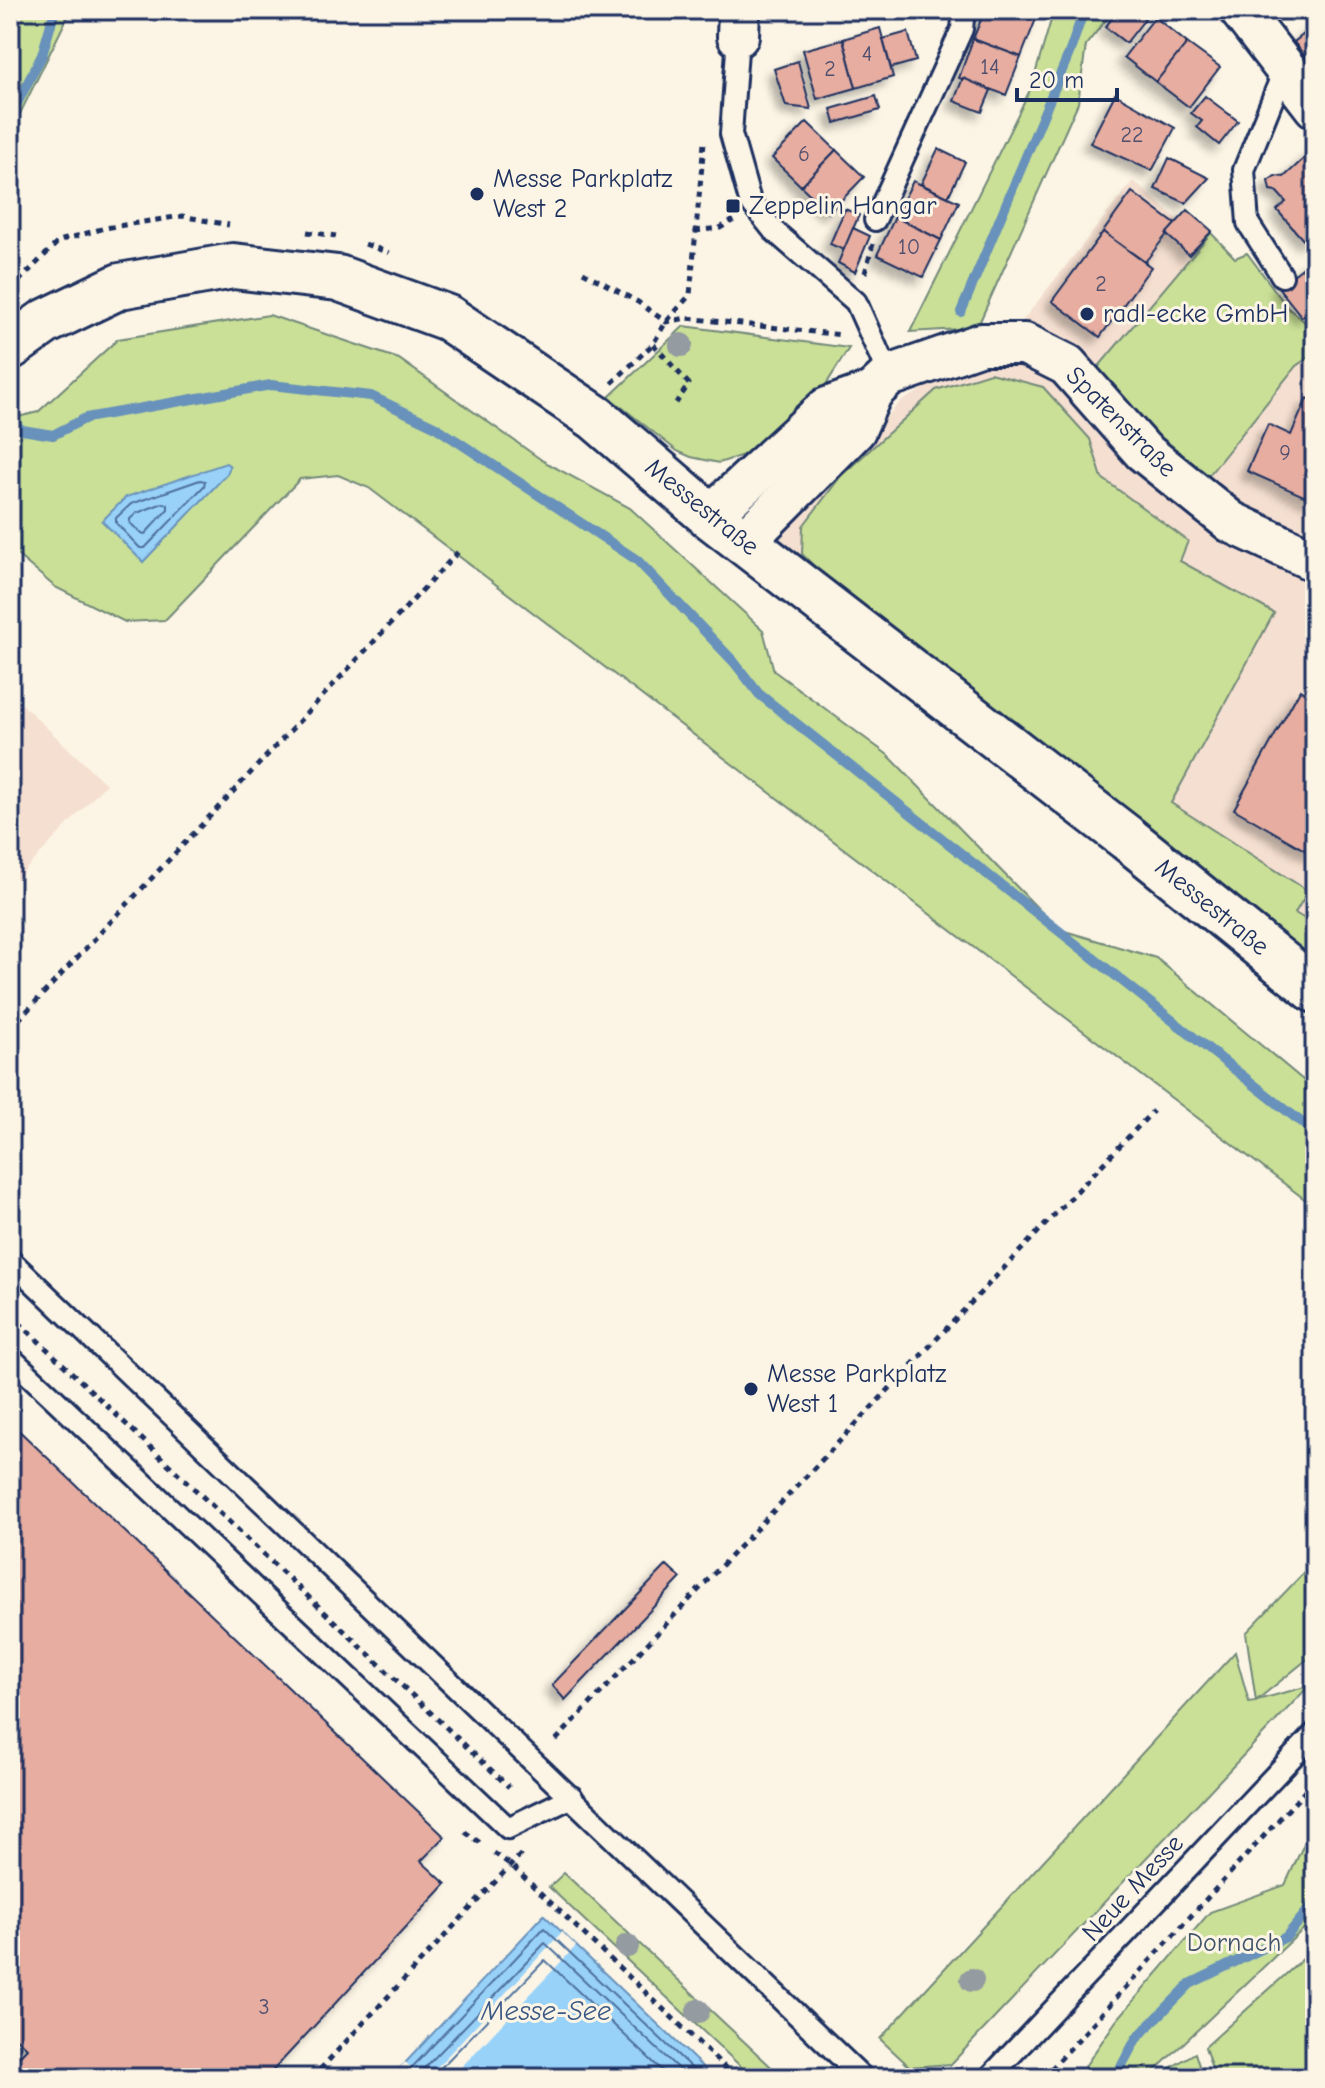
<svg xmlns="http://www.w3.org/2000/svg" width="1325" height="2088" font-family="'Comic Neue',sans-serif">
	<defs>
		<filter id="shadow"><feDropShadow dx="-7" dy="7" stdDeviation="4" flood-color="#0004"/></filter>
	</defs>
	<rect width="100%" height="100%" fill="#fcf5e5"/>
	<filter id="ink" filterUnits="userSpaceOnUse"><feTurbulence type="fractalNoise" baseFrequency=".0125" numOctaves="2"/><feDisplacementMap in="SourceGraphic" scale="16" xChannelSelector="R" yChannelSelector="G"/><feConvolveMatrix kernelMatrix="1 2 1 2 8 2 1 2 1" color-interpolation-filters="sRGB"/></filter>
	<g filter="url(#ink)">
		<!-- built -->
		<g fill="#f5dfd0">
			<path d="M1133 181 1306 329 1315 324V965L773 544 900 402 1004 344Z"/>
			<path d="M10 693 106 784 10 886Z"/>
		</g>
		<!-- green -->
		<g fill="#cae096" stroke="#72887a" stroke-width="2">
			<path d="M10 10H71L10 134Z"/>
			<path d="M1054 10H1114L1086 45 1078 103 977 328 910 332 1031 88Z"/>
			<path d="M1211 233 1235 258 1247 253 1288 308 1305 322H1315V361L1308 358 1296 366 1205 480 1182 466 1095 371Z"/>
			<path d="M269 315 399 359 543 461 630 508 763 630 774 671 888 755 1058 929 1156 958 1315 1090V1207L369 488 338 475 300 479 165 620 125 622 55 587 10 549V419L38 412 118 339Z"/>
			<path d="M684 326 849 348 827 383 781 428 743 455 719 463 691 457 677 451 609 397Z"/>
			<path d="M990 373 1043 387 1090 439 1102 478 1188 541 1180 561 1274 613 1171 803 1308 891 1295 913 1315 925V965L851 603 802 554 803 526 841 476 936 390Z"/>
			<path d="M1315 1561V1653L1257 1700 1309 1686 951 2064 910 2067 880 2039 1235 1652 1249 1702 1256 1701 1246 1633Z"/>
			<path d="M1315 1820V1918L1147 2078H1077L1116 2021 1210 1912 1285 1885Z"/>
			<path d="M564 1873 783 2078H753L549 1887Z"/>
			<path d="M1315 1948V2078H1215L1205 2047Z"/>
			<path d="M1195 2053 1203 2078H1154Z"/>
		</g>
		<!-- water -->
		<g fill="#99d2f9" stroke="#6791bb" stroke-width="2">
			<path d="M226 463 230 466 227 474 143 562 102 521 126 497Z"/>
			<path d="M544 1915 714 2078H391Z"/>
		</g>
		<!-- pier -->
		<g fill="#fcf5e5">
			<path d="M562 1932 576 1946 451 2078H427Z"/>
			<path d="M405 2062 423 2078H395L393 2076Z"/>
		</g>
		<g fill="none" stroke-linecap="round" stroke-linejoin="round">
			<!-- shore -->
			<g stroke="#4d709c" stroke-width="2">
				<path d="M200 480 205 481 204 486 145 548H140L116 523V518L131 504Z"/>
				<path d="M163 503 168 505V509L145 534 141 533 130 523V519L137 513Z"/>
				<path d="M402 2078 544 1928 702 2078"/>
				<path d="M415 2078 545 1943 688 2078"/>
				<path d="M431 2078 545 1960 670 2078"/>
			</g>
			<!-- stream -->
			<g stroke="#6791bb" stroke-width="10">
				<path d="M10 117 42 55 55 10"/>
				<path d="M961 312 1070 51 1084 10"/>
				<path d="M10 419 22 430 53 435 86 418 271 385 371 396 434 426 637 560 734 662 759 694 1315 1133"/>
				<path d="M1115 2078 1136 2039 1190 1984 1286 1937 1315 1902"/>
			</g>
		</g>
		<!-- building -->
		<g fill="#e6ada0" stroke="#1b2f5e" stroke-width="2" filter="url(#shadow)">
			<path d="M985 10H1014L1036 19 1021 57 973 39Z"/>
			<path d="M1119 10H1134L1145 19 1126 43 1105 27Z"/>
			<path d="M1155 17 1187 43 1156 82 1124 57Z"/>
			<path d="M1315 25V62L1312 65 1294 42Z"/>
			<path d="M880 28 893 77 856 88 843 39Z"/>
			<path d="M908 32 916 61 891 68 883 39Z"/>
			<path d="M843 39 856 88 817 99 803 50Z"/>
			<path d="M973 39 1021 57 1006 95 959 78Z"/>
			<path d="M1187 43 1220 67 1189 107 1156 82Z"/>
			<path d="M798 61 811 109 786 106 774 69Z"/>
			<path d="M963 78 991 90 982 112 954 101Z"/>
			<path d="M1115 94 1175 128 1152 171 1090 143Z"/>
			<path d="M876 96 880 110 835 123 831 109Z"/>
			<path d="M1205 96 1238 121 1219 145 1197 127 1202 121 1191 113Z"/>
			<path d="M807 122 836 150 801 186 772 158Z"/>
			<path d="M938 149 965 162 948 197 921 184Z"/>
			<path d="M1314 149 1315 234 1305 242 1277 210 1286 202 1276 191 1270 190 1268 181 1275 176 1284 177Z"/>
			<path d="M836 150 864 177 829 213 801 186Z"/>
			<path d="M1169 158 1209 178 1186 203 1155 189Z"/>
			<path d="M913 181 959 202 941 240 895 217Z"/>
			<path d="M1132 192 1175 224 1145 262 1103 232Z"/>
			<path d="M845 209 859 215 844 250 830 244Z"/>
			<path d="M1188 210 1212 231 1189 255 1166 234Z"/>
			<path d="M895 217 941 240 923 277 877 255Z"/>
			<path d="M853 228 870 236 855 272 838 263Z"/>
			<path d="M1103 232 1151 267 1100 337 1052 301Z"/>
			<path d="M1315 258V311L1313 308 1302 317 1278 287Z"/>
			<path d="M1307 398 1315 402V501L1247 471 1268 424 1291 435Z"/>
			<path d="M1300 690 1315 699V856L1234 809Z"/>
			<path d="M10 1422 445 1837 421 1861 446 1884 266 2078H10V2066L27 2048 10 2032Z"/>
			<path d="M667 1565 681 1578 565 1700 552 1685Z"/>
		</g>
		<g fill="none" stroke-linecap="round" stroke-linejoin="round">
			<!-- lane casing -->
			<g stroke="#1b2f5e" stroke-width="26">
				<g id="lane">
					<path d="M738 36 731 134 750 201 773 230 856 302 889 376"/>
					<path d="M875 220 962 29 964 10"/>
					<path d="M1282 276 1248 223 1244 170 1285 68"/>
					<path d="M10 1260 863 2078"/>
					<path d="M10 1357 508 1828 572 1797"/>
					<path d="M989 2078 1315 1733"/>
				</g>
			</g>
			<!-- street casing -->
			<g stroke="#1b2f5e" stroke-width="46">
				<g id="street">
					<path d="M1240 10 1315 107"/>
					<path d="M738 36 739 10"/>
					<path d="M710 516 827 408 872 392"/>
					<path d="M744 542 855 430 872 392 889 376 981 344H1025L1067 365 1143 451 1231 522 1315 561"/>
				</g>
			</g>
			<!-- secondary casing -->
			<g stroke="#1b2f5e" stroke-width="50">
				<path id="secondary" d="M10 347 45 322 120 286 233 266 338 278 448 318 596 418 710 516 1127 838 1315 990"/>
			</g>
			<!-- path -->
			<g stroke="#1b2f5e" stroke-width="5" stroke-dasharray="6 6" stroke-linecap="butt">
				<path d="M695 231 720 228 734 220"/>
				<path d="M307 232 336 236"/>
				<path d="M365 244 389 253"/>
				<path d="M583 272 638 302 666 322 687 318 842 335"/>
				<path d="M865 273 873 244"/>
				<path d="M10 290 59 241 105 228 182 216 229 225"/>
				<path d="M653 344 689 384 676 403"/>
				<path d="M612 383 653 344 666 322 690 295 704 143"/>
				<path d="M10 1029 459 551"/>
				<path d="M10 1314 509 1787"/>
				<path d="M556 1740 1153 1111"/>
				<path d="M465 1832 483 1845"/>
				<path d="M494 1853 511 1865 736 2078"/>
				<path d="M312 2078 524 1851"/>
				<path d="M1043 2078 1315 1780"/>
			</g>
			<!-- lane -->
			<use href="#lane" stroke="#fcf5e5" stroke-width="20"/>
			<!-- street -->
			<use href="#street" stroke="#fcf5e5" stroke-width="40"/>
			<!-- secondary -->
			<use href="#secondary" stroke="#fcf5e5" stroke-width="44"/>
		</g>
		<!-- trees -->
		<g fill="#949ba1">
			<circle cx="681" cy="345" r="12"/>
			<circle cx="627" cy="1946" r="12"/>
			<circle cx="972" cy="1980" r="12"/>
			<circle cx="698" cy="2011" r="12"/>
		</g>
	</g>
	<!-- markers -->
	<g fill="#1b2f5e" stroke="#fcf5e5" stroke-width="3">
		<circle cx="477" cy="194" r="8"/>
		<rect x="725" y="198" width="16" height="16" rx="4"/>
		<circle cx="1087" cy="314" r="8"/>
		<circle cx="751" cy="1389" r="8"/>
	</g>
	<g text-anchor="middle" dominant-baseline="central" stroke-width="6" stroke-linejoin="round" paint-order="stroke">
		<!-- number labels -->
		<g font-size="22" fill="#4e4e6e">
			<text x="867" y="54">4</text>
			<text x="990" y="67">14</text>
			<text x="830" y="69">2</text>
			<text x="1132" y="135">22</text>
			<text x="804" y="154">6</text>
			<text x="909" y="247">10</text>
			<text x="1101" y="284">2</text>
			<text x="1285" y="453">9</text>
			<text x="264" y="2007">3</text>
		</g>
		<!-- poi labels -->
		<g font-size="26" fill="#1b2f5e" stroke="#fcf5e5" text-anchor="start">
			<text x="493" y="179">Messe Parkplatz<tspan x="493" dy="30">West 2</tspan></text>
			<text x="749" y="206">Zeppelin Hangar</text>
			<text x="1103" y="314">radl-ecke GmbH</text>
			<text x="767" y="1374">Messe Parkplatz<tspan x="767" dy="30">West 1</tspan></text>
		</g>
		<!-- street labels -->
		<g font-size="26" fill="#1b2f5e" stroke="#fcf5e5">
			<text transform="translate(1121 422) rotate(45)">Spatenstraße</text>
			<text transform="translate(702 507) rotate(39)">Messestraße</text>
			<text transform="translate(1212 907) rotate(39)">Messestraße</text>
			<text transform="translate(1133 1888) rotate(-47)">Neue Messe</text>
		</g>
		<!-- park labels -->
		<g font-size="26" fill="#3e5269" stroke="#fcf5e5">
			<text x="1234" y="1943">Dornach</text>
		</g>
		<!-- water labels -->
		<g font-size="28" font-style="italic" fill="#3a5885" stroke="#fcf5e5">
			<text x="546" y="2011">Messe-See</text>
		</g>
	</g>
	<!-- margin -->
	<rect width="1325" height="2088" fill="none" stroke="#fcf5e5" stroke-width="40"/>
	<rect x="20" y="20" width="1285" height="2048" fill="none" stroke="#1b2f5e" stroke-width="3" filter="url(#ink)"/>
	<!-- scale -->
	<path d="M1017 88v12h100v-12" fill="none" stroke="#1b2f5e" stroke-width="4"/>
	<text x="1029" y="88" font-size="24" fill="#1b2f5e" stroke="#fcf5e5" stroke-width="6" paint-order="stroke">20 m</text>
</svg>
